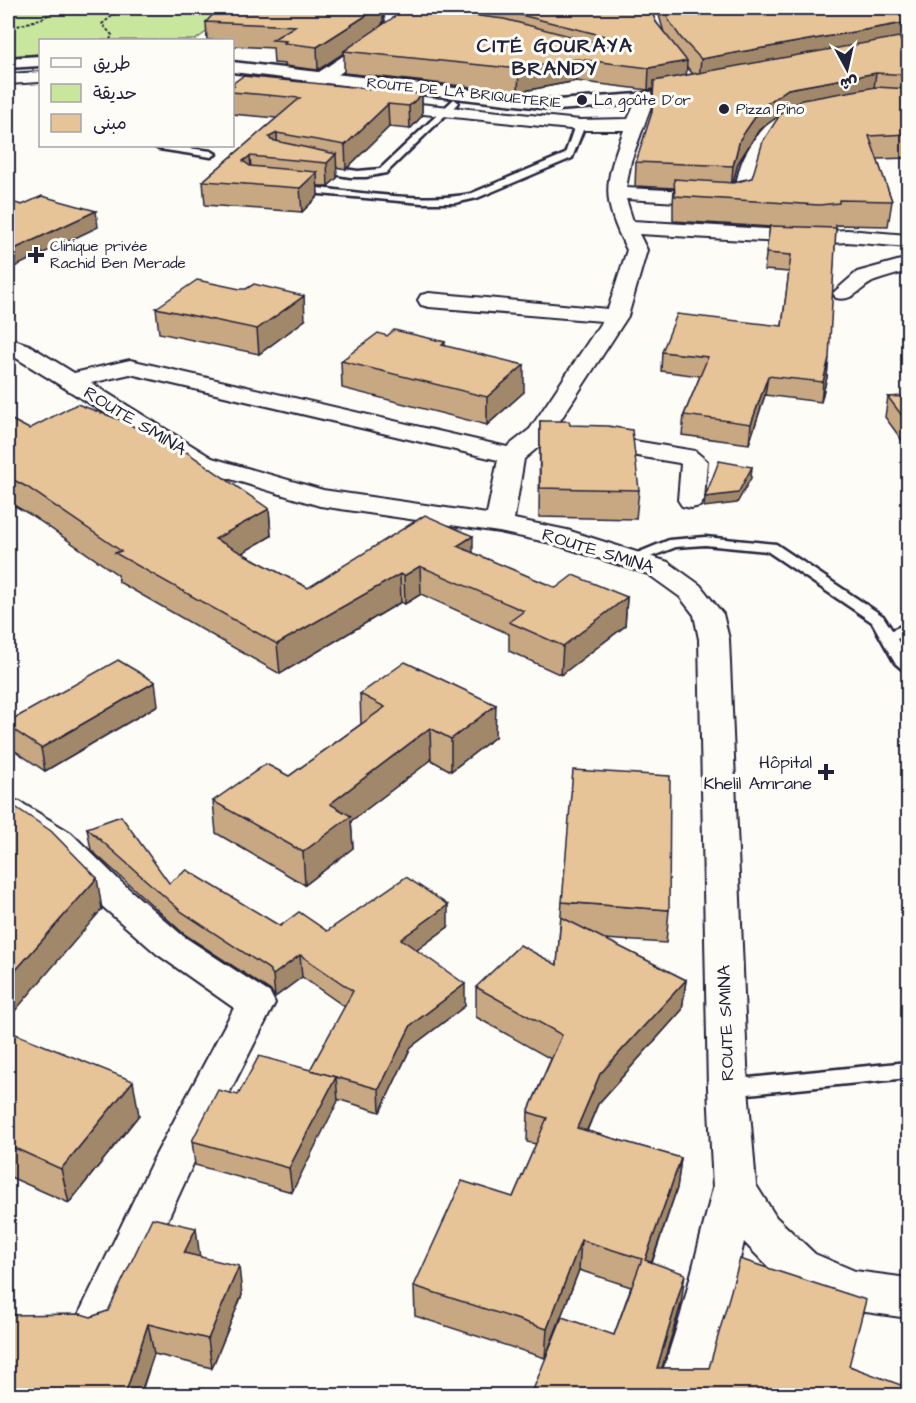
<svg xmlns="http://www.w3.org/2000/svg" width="916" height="1403" font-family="'Architects Daughter','Playpen Sans Arabic',sans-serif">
	<rect width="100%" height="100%" fill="#fdfcf7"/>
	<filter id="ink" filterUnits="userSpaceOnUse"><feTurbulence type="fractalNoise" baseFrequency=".0167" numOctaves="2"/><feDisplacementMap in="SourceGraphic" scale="12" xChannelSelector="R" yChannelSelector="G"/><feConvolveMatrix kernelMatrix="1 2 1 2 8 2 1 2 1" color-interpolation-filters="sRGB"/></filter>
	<g filter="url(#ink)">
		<!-- green -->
		<path fill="#c9e69d" stroke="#76846c" stroke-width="1.5" d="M8 8H240L195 40H40V54L8 56Z"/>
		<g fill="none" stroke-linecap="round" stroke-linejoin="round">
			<!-- service casing -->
			<g stroke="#22223b" stroke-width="5">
				<g id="service">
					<path d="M454 99 458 102 457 104 386 173 366 177H350L316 171 311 168 316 165 358 171 380 169Z"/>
					<path d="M580 122 585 125 572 158 477 198 455 203H422L297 192 292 189 297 186C347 190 423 204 470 194L565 154 575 125Z"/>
					<path d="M154 146H174L211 151 216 154 211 157 159 149Z"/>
					<path d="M705 537 776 544 883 616 892 630 908 623V634L897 639 908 658V671L902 669 895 663 872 622 767 551 705 545 676 547 635 563 628 559 630 556 669 540Z"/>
					<path d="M908 1062V1078L728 1096 720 1094 717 1088 720 1082 728 1080Z"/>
				</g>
			</g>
			<!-- minor casing -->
			<g stroke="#22223b" stroke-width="4">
				<g id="minor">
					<path d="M383 8H397L402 21 393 36 319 88H307L305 84 307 80 382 30 386 21Z"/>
					<path d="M40 72V82L8 84V74Z"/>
					<path d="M380 100 580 120 628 119 636 102H648L651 106 631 161 626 188 731 193C737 186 738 172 742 162 750 142 775 107 800 113L803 117C793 130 776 134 767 149 758 165 759 186 749 200L732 205 626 199 633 221 816 232 847 230 908 235V247L847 242 816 244 639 234 647 250 628 316 548 439 524 459 514 519 567 530 668 562 700 585 718 608 723 614 729 639 748 1088 756 1185 776 1217 815 1254 855 1271 908 1278V1318L852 1310 783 1282 744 1242 727 1314 703 1396H655L681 1314 713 1188 708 1088 699 639 694 615 680 597 648 574 551 543 499 532 320 506 194 468 8 353V338L29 345 74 373 130 360 507 447 530 429 602 321 429 307 421 305 418 300 421 295 429 293 608 309 627 250C601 198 604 183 624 130H580L374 109 371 105 374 101ZM130 374 498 460 487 514 323 490 212 458 91 383Z"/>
					<path d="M908 258V271C898 274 886 277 875 281 860 287 854 302 836 298L833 293 857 272Z"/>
					<path d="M593 434 695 451 707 461 704 500 700 506 691 508 682 506 678 500 681 464 679 463 584 447 580 442 584 437Z"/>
					<path d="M8 799 20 802 71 833 121 882 183 936 270 993 275 1003 194 1162 113 1339 97 1345 81 1339 74 1324 152 1162 234 1008 157 954 95 900 47 849 8 825Z"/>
				</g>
			</g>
			<!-- tertiary casing -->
			<g stroke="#22223b" stroke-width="5">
				<g id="tertiary">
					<path d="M40 56V66L8 68V58Z"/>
					<path d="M232 62 558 100 638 94 697 84 703 85 706 89 703 93 697 94 638 104 558 110 232 72Z"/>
				</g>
			</g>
			<!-- path -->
			<g stroke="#22223b" stroke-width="2" stroke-dasharray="3 2" stroke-linecap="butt">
				<path d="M8 29 43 18 59 8"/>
				<path d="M110 40 112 35 102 24 122 8"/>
			</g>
			<!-- service -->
			<use href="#service" fill="#fdfcf7" fill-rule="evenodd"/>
			<!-- minor -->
			<use href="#minor" fill="#fdfcf7" fill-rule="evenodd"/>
			<!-- tertiary -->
			<use href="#tertiary" fill="#fdfcf7" fill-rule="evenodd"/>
		</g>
		<!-- wall -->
		<g fill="#c7a883" stroke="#22223b" stroke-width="1.5" fill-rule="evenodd">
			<path d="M418 8H650L656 22 664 33 657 8H909L904 43 909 44V158L877 159 892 201 888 226 836 225 827 377 821 402 765 395 749 444 682 435 684 415 700 376 661 371 662 352 782 326 789 272 764 270 770 227 673 221V204L674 188 635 186 636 162 652 114 653 89 648 90 576 81 518 92 344 73V53L318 70 285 66V64L274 63 273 48 232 46V40H207L206 22H383L382 25ZM687 67 693 74 686 75ZM780 115 752 178 733 182 738 163 759 130Z"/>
			<path d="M232 84 422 94V116L410 129 389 127 346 169 336 167 337 178 328 186H317L318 196 302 212 205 205 203 181 277 118 232 114Z"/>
			<path d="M156 308 305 320 259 354 159 333Z"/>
			<path d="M387 336 445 342V346L524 392 487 425 342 388 341 361Z"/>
			<path d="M909 396V450L885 417 888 397Z"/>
			<path d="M8 418 29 429 269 509 271 536 242 553 308 588 473 553 556 588 627 597 625 626 561 675 509 651V634L421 594 405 604 401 602 280 674 119 582 118 575 31 515 8 502Z"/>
			<path d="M540 421 570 425 639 490 636 519 539 517Z"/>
			<path d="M360 694 495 737 451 771 431 760 351 821 353 848 305 885 216 833 213 801 289 776 361 724Z"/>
			<path d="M158 705 45 771 8 746V722Z"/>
			<path d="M87 828 169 883 280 926 327 931 448 927 416 950 465 1006 411 1047 380 1112 337 1099 292 1192 195 1165 192 1141 238 1095 310 1070 345 1007 302 977 275 997 271 991 184 934 91 850Z"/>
			<path d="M562 902 669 910 666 943 604 939 686 980 682 1010 598 1104 587 1131 681 1158 677 1188 652 1263 681 1304 662 1368H709L850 1366 909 1395H531L614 1335 631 1287 579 1270 545 1358 415 1316 414 1286 513 1197 536 1144 527 1142 528 1112 551 1059 476 1017V987L557 965Z"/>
			<path d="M8 1031 139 1115 69 1203 8 1176Z"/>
			<path d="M200 1256 242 1295 212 1368 154 1354 141 1394 8 1395 91 1317 108 1311Z"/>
		</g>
		<!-- shaded-wall -->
		<g fill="#a2886a" stroke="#22223b" stroke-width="1.5">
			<path d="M378 8H383V22L380 28 344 51V53L318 70 317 47Z"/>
			<path d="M909 22V42L699 80 701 59Z"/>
			<path d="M577 59 576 81 518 92 519 69Z"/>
			<path d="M687 61 686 83 648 90 649 68Z"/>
			<path d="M876 73 873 95 786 111 759 130 738 163 731 191 733 166 740 139 762 107 788 89Z"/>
			<path d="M422 94V116L410 129 409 106Z"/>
			<path d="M388 104 389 127 346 169 345 145Z"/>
			<path d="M277 133 278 156 269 137Z"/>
			<path d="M336 154 337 178 328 186 327 163Z"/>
			<path d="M250 156 252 180 245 184 243 161Z"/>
			<path d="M317 172 318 196 302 212 300 188Z"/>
			<path d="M96 211 98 227 8 270V252Z"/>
			<path d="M304 296 305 320 259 354 257 329Z"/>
			<path d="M829 358 827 377 821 402 823 382Z"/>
			<path d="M524 365V392L487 425V397Z"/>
			<path d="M768 376 765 395 749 444 751 424Z"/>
			<path d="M752 467 751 478 737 503 704 507 705 497Z"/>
			<path d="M269 509 271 536 218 567 215 539Z"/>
			<path d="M473 536V564L457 546Z"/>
			<path d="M420 566 421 594 405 604 404 576Z"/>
			<path d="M400 574 401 602 280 674 277 644Z"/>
			<path d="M627 597 625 626 561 675 563 646Z"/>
			<path d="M155 682 158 705 45 771 41 748Z"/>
			<path d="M496 705 495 737 451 771V739Z"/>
			<path d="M430 728 431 760 351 821 353 848 305 885 303 852 330 804Z"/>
			<path d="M97 878 102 909 8 1019V979Z"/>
			<path d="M448 905V927L402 961 401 939Z"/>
			<path d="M300 955 302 977 275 997 273 975Z"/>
			<path d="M686 980 682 1010 598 1104 575 1158 577 1128 600 1074Z"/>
			<path d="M465 984V1006L411 1047 380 1112 379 1089 411 1025Z"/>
			<path d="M336 1077 338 1101 292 1192 289 1168Z"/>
			<path d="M133 1081 139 1115 69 1203 61 1169Z"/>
			<path d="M681 1158 677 1188 642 1290 645 1260Z"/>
			<path d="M196 1228 200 1258 184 1253Z"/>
			<path d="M581 1240 579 1270 545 1358 547 1329Z"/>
			<path d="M239 1266 242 1295 212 1368 208 1339Z"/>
			<path d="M685 1274 681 1304 654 1395 657 1368Z"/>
			<path d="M148 1324 154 1354 140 1395 126 1392Z"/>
		</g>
		<!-- building -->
		<g fill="#e7c398" stroke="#22223b" stroke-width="1.5">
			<path d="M219 8H378L317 47 284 43 286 41 272 40 295 26 206 22Z"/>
			<path d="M400 8H412L504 19 623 50 629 45 628 42 505 11 477 8H650L656 22 687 61 649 68 577 59 519 69 344 51 394 17Z"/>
			<path d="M664 8H909V22L701 59 681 38 668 19Z"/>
			<path d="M899 37 902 43 909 44V75L876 73 788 89 762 107 740 139 733 166 636 162 652 112 654 81Z"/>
			<path d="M243 76 422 94 409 106 388 104 345 145 277 133 269 137 271 140 336 154 327 163 250 156 243 161 250 166 317 172 300 188 203 181 300 98 232 92V87L235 86H232V84Z"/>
			<path d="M876 87 909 89V134L869 136 892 201 839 200V203L819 205 675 196 674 179 734 183 752 178 763 141 781 113 802 100Z"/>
			<path d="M42 196 96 211 8 252V201L22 205Z"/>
			<path d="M770 226 836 228 829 358 823 382 768 376 751 424 684 415 708 357 662 352 677 314 782 326 791 255 766 253Z"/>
			<path d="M197 280 240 289H246L254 284 304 296 257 329 156 308Z"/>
			<path d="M394 330 445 342 442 345 524 365 487 397 341 361 378 333 387 336Z"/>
			<path d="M909 396V425L888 397Z"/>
			<path d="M77 404 118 419 185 451 269 509 215 539 308 588 425 515 473 536 457 546 556 588 573 575 627 597 563 646 509 622 524 611 420 566 404 576 400 574 277 644 115 553 121 551 27 487 8 477V418L29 429Z"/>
			<path d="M540 421H569L570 425 608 426 632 430 639 490 540 488Z"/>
			<path d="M719 461 752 467 738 493 705 497Z"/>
			<path d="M118 660 155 682 41 748 8 726V722Z"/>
			<path d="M405 662 496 705 451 739 430 728 330 804 351 816 303 852 213 801 266 764 289 776 385 707 360 694Z"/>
			<path d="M573 770 670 776 669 910 562 902Z"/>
			<path d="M8 802 51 831 97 878 8 979Z"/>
			<path d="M121 816 169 883 187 870 280 926 299 912 327 931 406 877 448 905 401 939 465 984 411 1025 379 1089 310 1070 353 991 300 955 273 975 269 969 182 912 87 828Z"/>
			<path d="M561 917 686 980 600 1074 577 1128 681 1158 645 1260 685 1274 657 1368H709L740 1259 866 1300 849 1366 909 1388V1395H682L660 1388 658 1395H531L562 1317 614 1335 642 1259 581 1240 547 1329 414 1286 462 1181 513 1197 547 1118 528 1112 562 1035 476 987 520 945 557 965Z"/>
			<path d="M8 1031 133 1081 61 1169 8 1145Z"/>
			<path d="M259 1056 336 1077 289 1168 192 1141 218 1090 238 1095Z"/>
			<path d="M152 1218 196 1228 184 1253 239 1266 208 1339 148 1324 126 1392 154 1395H8V1315L81 1314 91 1317 108 1311Z"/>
		</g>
	</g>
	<!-- markers -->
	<g fill="#22223b" stroke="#fdfcf7" stroke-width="2">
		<circle cx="582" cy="100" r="6"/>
		<circle cx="724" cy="109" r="6"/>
		<path d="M33 246h6v6h6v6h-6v6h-6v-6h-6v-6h6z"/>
		<path d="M823 763h6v6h6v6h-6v6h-6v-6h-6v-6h6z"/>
	</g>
	<g text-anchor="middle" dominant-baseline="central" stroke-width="6" stroke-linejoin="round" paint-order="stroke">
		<!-- far-street labels -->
		<g font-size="15" fill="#22223b" stroke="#fdfcf7">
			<text transform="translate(464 93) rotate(6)">ROUTE DE LA BRIQUETERIE</text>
		</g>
		<!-- far-poi labels -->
		<g font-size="15" fill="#22223b" stroke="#fdfcf7" text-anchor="start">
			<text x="594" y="100">La goûte D'or</text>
			<text x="736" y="109">Pizza Pino</text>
			<text x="50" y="246">Clinique privée<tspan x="50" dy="17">Rachid Ben Merade</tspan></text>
		</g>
		<!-- street labels -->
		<g font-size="18" fill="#22223b" stroke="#fdfcf7">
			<text transform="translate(135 421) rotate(31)">ROUTE SMINA</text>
			<text transform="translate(598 551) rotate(17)">ROUTE SMINA</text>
			<text transform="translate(726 1023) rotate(-92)">ROUTE SMINA</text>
		</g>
		<!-- poi labels -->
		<g font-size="18" fill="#22223b" stroke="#fdfcf7" text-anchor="end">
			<text x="812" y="762">Hôpital<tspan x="812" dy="21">Khelil Amrane</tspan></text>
		</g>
		<!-- far-district labels -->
		<g font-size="20" font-weight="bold" letter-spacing="1.5" fill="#22223b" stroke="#fdfcf7">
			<text x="555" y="46">CITÉ GOURAYA<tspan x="555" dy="23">BRANDY</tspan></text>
		</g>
	</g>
	<!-- margin -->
	<rect width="916" height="1403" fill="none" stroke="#fdfcf7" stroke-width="30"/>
	<rect x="15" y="15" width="886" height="1373" fill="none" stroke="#22223b" stroke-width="2" filter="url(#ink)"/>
	<!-- legend -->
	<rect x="39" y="39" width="195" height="108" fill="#fdfcf7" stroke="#a5a5ac" stroke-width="1.5"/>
	<rect x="51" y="58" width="30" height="9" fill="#fdfcf7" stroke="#a5a5ac" stroke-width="1.5"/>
	<text x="93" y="69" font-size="18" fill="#22223b">طريق</text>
	<rect x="51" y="84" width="30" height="18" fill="#c9e69d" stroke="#a5a5ac" stroke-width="1.5"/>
	<text x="93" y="99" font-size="18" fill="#22223b">حديقة</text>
	<rect x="51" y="114" width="30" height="18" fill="#e7c398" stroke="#a5a5ac" stroke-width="1.5"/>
	<text x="93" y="129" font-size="18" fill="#22223b">مبنى</text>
	<!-- north arrow -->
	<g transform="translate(847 69) rotate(172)" stroke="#fdfcf7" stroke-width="4.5" paint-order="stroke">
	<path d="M0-4.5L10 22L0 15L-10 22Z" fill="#22223b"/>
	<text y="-9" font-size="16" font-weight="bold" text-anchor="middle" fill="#22223b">ش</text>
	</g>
</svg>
